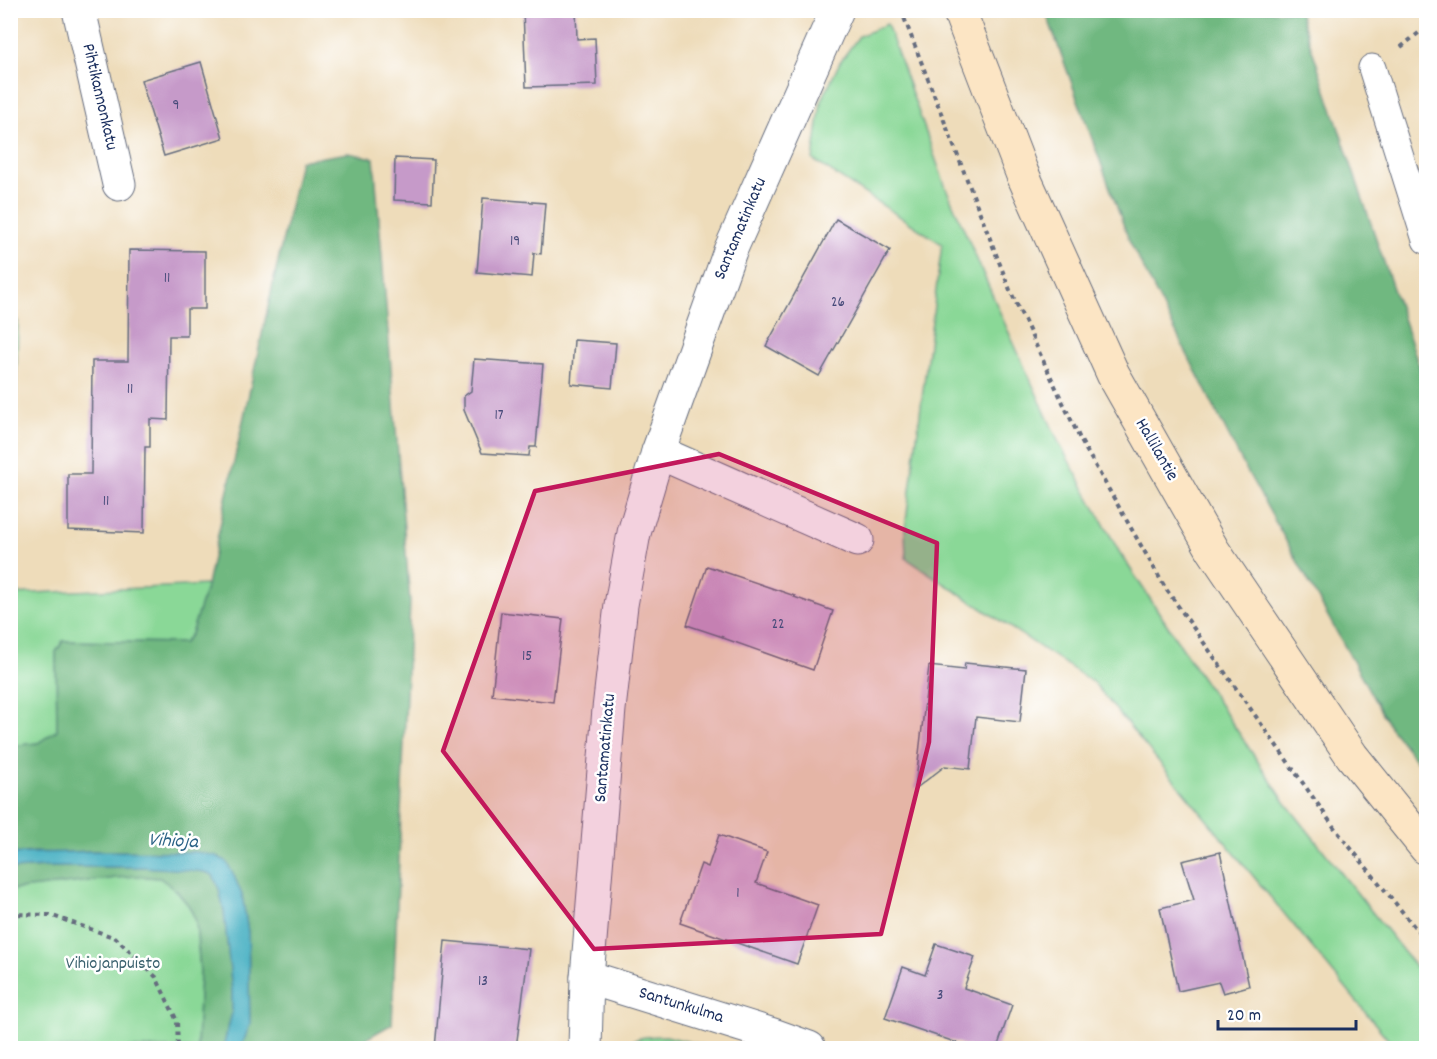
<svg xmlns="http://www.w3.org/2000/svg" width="1437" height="1059" font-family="Dekko,sans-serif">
	<rect width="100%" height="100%" fill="#fff"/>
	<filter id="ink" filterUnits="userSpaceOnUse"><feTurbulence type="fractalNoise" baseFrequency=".0167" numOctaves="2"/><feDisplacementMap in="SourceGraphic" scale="12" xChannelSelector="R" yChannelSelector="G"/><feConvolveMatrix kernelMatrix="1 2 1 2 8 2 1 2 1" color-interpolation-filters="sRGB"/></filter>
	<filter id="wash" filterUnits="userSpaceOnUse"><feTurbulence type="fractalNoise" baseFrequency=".008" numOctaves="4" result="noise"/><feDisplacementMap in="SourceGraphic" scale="24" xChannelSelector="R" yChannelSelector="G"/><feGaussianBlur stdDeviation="1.35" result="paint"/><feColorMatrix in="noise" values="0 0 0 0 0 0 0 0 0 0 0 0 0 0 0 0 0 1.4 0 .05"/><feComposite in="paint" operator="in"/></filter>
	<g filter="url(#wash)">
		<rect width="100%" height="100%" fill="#eedcba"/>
		<!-- green -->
		<g fill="#8ad897" stroke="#52847a" stroke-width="1.5">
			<path d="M887 24 946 188 1005 324 1059 443 1120 553 1200 675 1285 802 1426 980V1048H1395L1094 683 906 558 905 529 942 244 813 160 821 102 840 62 859 36Z"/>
			<path d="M18 321 11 577 10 323Z"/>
			<path d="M207 585 191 634 184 643 63 641 56 652 57 730 38 743 11 746 10 594Z"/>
			<path d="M134 876 160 878 176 890 189 906 196 921 200 972 197 1048H11L10 890Z"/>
			<path d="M666 1036 713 1048H622C636 1035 649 1037 666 1036Z"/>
		</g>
		<!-- forest -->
		<g fill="#6fb880" stroke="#45746f" stroke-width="1.5">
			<path d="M1048 11H1299L1426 386V773L1388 724 1241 460 1129 240 1048 18Z"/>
			<path d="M348 153 374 158 410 602 392 1024 350 1048H241L250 1024 248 932 242 895 234 876 226 861 216 856 196 852 90 851 57 853 35 852 11 854 10 746 38 743 57 730 56 652 63 641 184 643 191 634 207 585 300 161Z"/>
			<path d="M47 867C87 867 127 866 167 868 183 869 199 869 213 875L219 889 224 911 232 991V1013L223 1048H197L200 972 196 921 189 906 176 890 160 878 134 876 11 890V869Z"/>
		</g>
		<!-- water -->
		<path fill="#43aec1" stroke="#2f6e90" stroke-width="1.5" d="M90 851 196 852 216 856 226 861 234 876 242 895 248 932 250 1024 241 1048H223L232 1013V991L224 911 219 889 213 875 205 872 187 870 142 867H47L11 869V854C37 852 63 853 90 851Z"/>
		<g id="blocks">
			<!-- building -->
			<g fill="#c69ac9">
				<path d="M523 10H576L577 39 595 38 597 85 526 87Z"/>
				<path d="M201 62 223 138 164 156 141 80Z"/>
				<path d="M395 158 434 160 432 202 394 200Z"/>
				<path d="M483 198 545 203 541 254 534 253 532 277 477 272Z"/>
				<path d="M836 219 890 250 819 376 766 346Z"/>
				<path d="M129 250 205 251V309H187V336H169L168 420 150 419V447H145L144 533 68 530V474H91L92 361H128Z"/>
				<path d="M574 340 616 343 612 388 571 384Z"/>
				<path d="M474 359 543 364 536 447H530L529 456 482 453 464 410V396L471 391Z"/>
				<path d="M707 566 795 596 794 597 833 611 813 670 723 638V637L687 625Z"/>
				<path d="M501 612 563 619 553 702 492 695Z"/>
				<path d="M965 663 1026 669 1020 722 976 717 970 769 945 766 915 789 929 666 964 670Z"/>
				<path d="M719 835 767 852 756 883 818 905 797 964 680 923 701 864 708 867Z"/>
				<path d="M1220 852 1249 986 1223 993 1219 982 1178 991 1160 908 1194 900 1182 861Z"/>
				<path d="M445 941 529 949 516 1048H435Z"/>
				<path d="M936 944 975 957 964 988 1012 1005 997 1048H972L885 1018 903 967 925 975Z"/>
			</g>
		</g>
	</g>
	<g filter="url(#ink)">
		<use href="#blocks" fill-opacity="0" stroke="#656c7e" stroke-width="1.5"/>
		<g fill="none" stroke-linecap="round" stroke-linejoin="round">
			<!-- lane casing -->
			<g stroke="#656c7e" stroke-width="29">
				<path id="lane" d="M1372 68 1426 240"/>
			</g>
			<!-- street casing -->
			<g stroke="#656c7e" stroke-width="35">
				<g id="street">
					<path d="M79 10 119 184"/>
					<path d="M658 452 857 540"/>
					<path d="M587 977 773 1035 809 1048"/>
					<path d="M585 1048 587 977 609 709 621 605 634 533 658 452 730 251 837 10"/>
				</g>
			</g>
			<!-- secondary casing -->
			<g stroke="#656c7e" stroke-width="35">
				<path id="secondary" d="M959 10 1022 173 1113 374 1213 550 1352 756 1426 848"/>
			</g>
			<!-- path -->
			<g stroke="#656c7e" stroke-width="4" stroke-dasharray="4.5 4.5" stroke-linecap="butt">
				<path d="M901 10 1010 290 1081 441 1166 589 1336 830 1426 941"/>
				<path d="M1401 47 1426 27"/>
				<path d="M10 914 50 915 116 938 156 977 177 1021 178 1048"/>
			</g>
			<!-- lane -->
			<use href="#lane" stroke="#fff" stroke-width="27"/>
			<!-- street -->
			<use href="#street" stroke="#fff" stroke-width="33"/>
			<!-- secondary -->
			<use href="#secondary" stroke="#fce5c4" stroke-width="33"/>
		</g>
	</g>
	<!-- marked area -->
	<path fill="#c2185b" fill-opacity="0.2" stroke="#c2185b" stroke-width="4.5" stroke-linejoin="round" d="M719 454 937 543 929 742 881 934 594 949 443 751 535 491Z"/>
	<g text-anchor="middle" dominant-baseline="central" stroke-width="5" stroke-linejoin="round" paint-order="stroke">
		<!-- number labels -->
		<g font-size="15" fill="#464a79">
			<text x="176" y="106">9</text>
			<text x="515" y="242">19</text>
			<text x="167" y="279">11</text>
			<text x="838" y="303">26</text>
			<text x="130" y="390">11</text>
			<text x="499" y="416">17</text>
			<text x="106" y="502">11</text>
			<text x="778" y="625">22</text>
			<text x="527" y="657">15</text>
			<text x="738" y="894">1</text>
			<text x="483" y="982">13</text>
			<text x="940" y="996">3</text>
		</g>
		<!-- street labels -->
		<g font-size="18" fill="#1b2f5e" stroke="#fff">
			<text transform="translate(99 97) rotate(77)">Pihtikannonkatu</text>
			<text transform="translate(741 229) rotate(-67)">Santamatinkatu</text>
			<text transform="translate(1156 450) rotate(60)">Hallilantie</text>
			<text transform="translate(606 748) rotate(-85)">Santamatinkatu</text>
			<text transform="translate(681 1006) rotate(17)">Santunkulma</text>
		</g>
		<!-- park labels -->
		<g font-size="18" fill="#3c626f" stroke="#fff">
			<text x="113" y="964">Vihiojanpuisto</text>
		</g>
		<!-- water labels -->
		<g font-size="20" font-style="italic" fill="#2b6286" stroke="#fff">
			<text transform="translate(173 842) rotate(3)">Vihioja</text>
		</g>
	</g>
	<!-- margin -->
	<rect width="1437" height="1059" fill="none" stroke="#fff" stroke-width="36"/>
	<!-- scale -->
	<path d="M1218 1020v9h138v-9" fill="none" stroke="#1b2f5e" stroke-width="3"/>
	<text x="1227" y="1020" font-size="18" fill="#1b2f5e" stroke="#ffffff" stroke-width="4.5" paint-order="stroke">20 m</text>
</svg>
